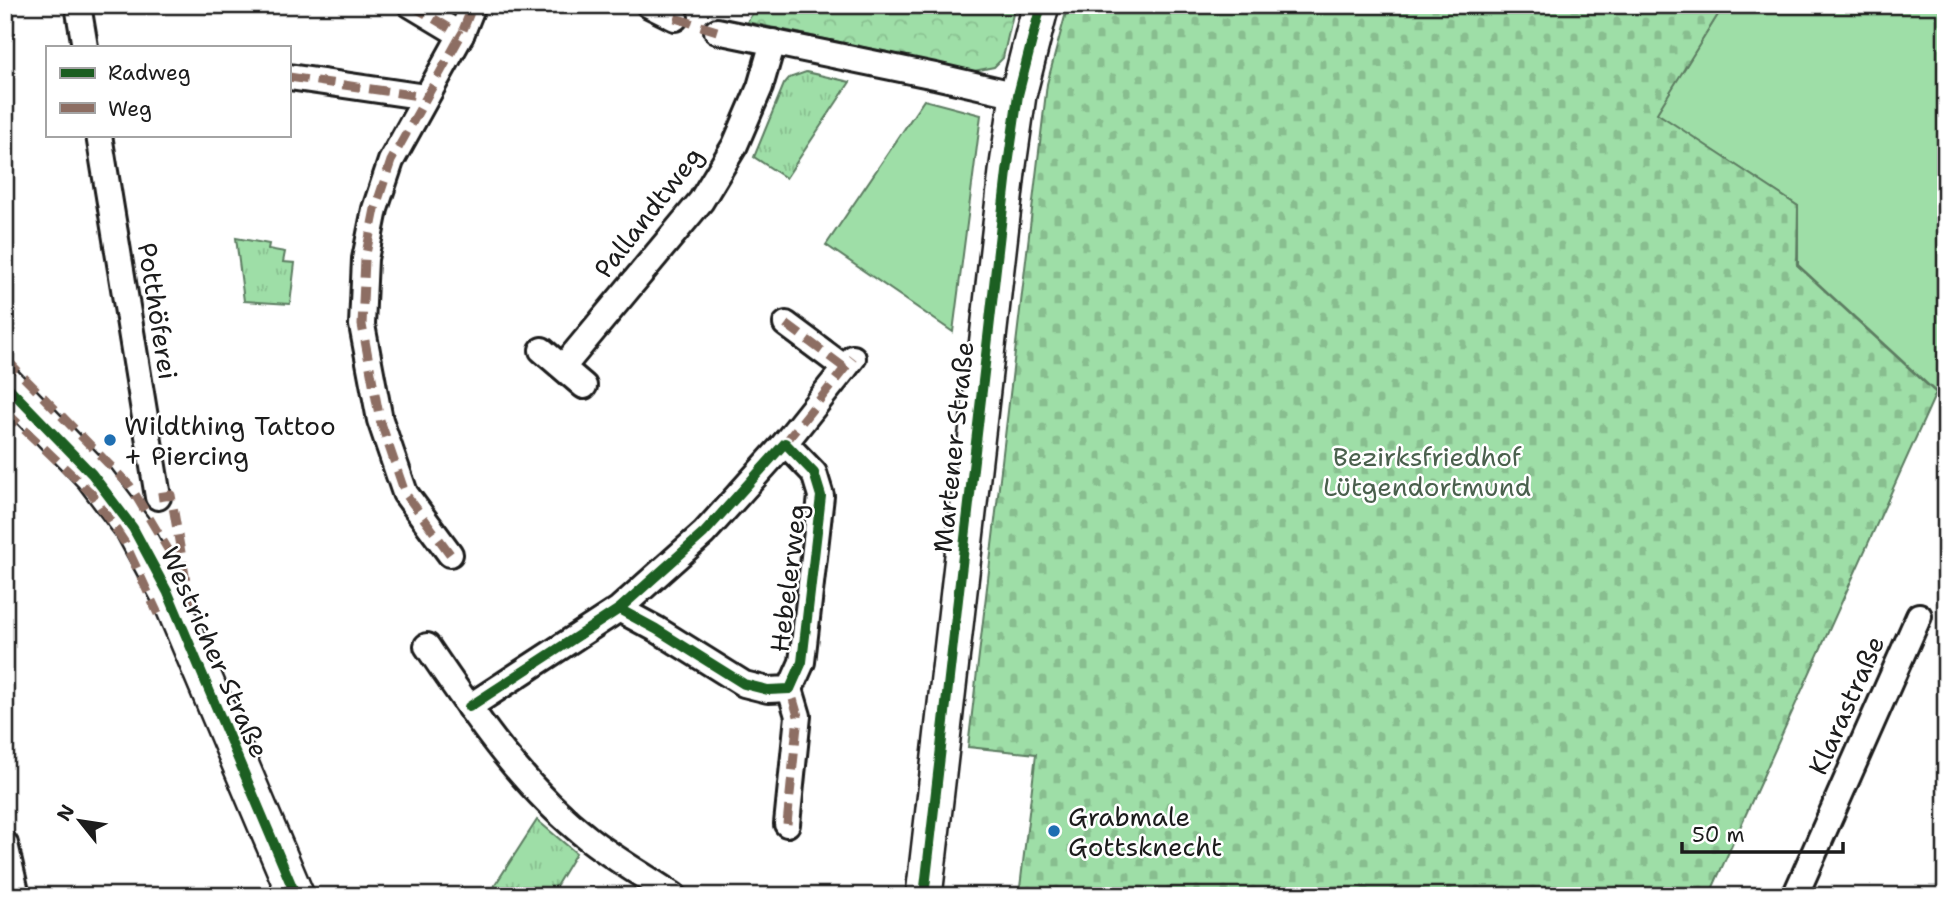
<svg xmlns="http://www.w3.org/2000/svg" width="1951" height="901" font-family="'Shantell Sans',sans-serif">
	<defs>
		<pattern id="forest-crowns" width="20" height="18" patternUnits="userSpaceOnUse" patternTransform="scale(1.75)"><rect width="20" height="18" fill="#9edea7"/><path d="M2 6a3 3 0 1 1 6 0M12 15a3 3 0 1 1 6 0" fill="none" stroke="#88be8f"/></pattern>
		<pattern id="cemetery-stones" width="16" height="16" patternUnits="userSpaceOnUse" patternTransform="scale(1.75)"><rect width="16" height="16" fill="#9edea7"/><path d="M2 7V4a2 2 0 0 1 4 0v3zM10 15v-3a2 2 0 0 1 4 0v3z" fill="#88be8f"/></pattern>
		<pattern id="park-tufts" width="24" height="20" patternUnits="userSpaceOnUse" patternTransform="scale(1.75)"><rect width="24" height="20" fill="#9edea7"/><path d="M3 7l-1-3M5 7V3M7 7l1-3M15 17l-1-3M17 17v-4M19 17l1-3" fill="none" stroke="#88be8f"/></pattern>
	</defs>
	<rect width="100%" height="100%" fill="#fff"/>
	<filter id="ink" filterUnits="userSpaceOnUse"><feTurbulence type="fractalNoise" baseFrequency=".0143" numOctaves="2"/><feDisplacementMap in="SourceGraphic" scale="14" xChannelSelector="R" yChannelSelector="G"/><feConvolveMatrix kernelMatrix="1 2 1 2 8 2 1 2 1" color-interpolation-filters="sRGB"/></filter>
	<g filter="url(#ink)">
		<!-- green -->
		<g fill="#9edea7" stroke="#5d7d62" stroke-width="2">
			<path d="M1724 5H1946V376L1936 392 1798 265V206L1656 113Z"/>
			<path d="M924 100 981 115 953 332 826 245Z"/>
		</g>
		<!-- forest -->
		<path fill="url(#forest-crowns)" stroke="#5d7d62" stroke-width="2" d="M758 5H1015L1003 58 994 67 974 71 747 22Z"/>
		<!-- cemetery -->
		<path fill="url(#cemetery-stones)" stroke="#5d7d62" stroke-width="2" d="M1068 5H1724L1657 113 1798 206 1797 265 1936 393 1709 896H1019L1036 754 968 747 1047 84Z"/>
		<!-- park -->
		<g fill="url(#park-tufts)" stroke="#5d7d62" stroke-width="2">
			<path d="M806 72 850 82 786 178 754 157 784 84 789 78Z"/>
			<path d="M236 238 269 244 268 249 285 252 283 262 295 263 290 304 244 301Z"/>
			<path d="M537 820 576 853 550 896H488Z"/>
		</g>
		<g fill="none" stroke-linecap="round" stroke-linejoin="round">
			<!-- street casing -->
			<g stroke="#1c1c1c" stroke-width="30">
				<g id="street">
					<path d="M78 5 85 47"/>
					<path d="M411 5 461 35"/>
					<path d="M649 5 675 18"/>
					<path d="M717 31 935 76 1018 95"/>
					<path d="M289 77 426 97"/>
					<path d="M99 135 158 497"/>
					<path d="M786 324 845 368"/>
					<path d="M542 350 584 386"/>
					<path d="M563 367 701 201 735 145 760 87 773 42"/>
					<path d="M785 443 853 358"/>
					<path d="M450 554 405 493 380 420 362 325 365 259 375 209 391 161 461 35 473 5"/>
					<path d="M427 646C474 715 522 787 589 839 616 860 646 877 674 896"/>
					<path d="M469 707 619 609 656 629 744 684 768 690 790 689 802 662 821 496 814 473 785 443 704 533 619 609"/>
					<path d="M787 824 798 716 790 689"/>
					<path d="M5 844 17 896"/>
					<path d="M1795 896 1919 616"/>
				</g>
			</g>
			<!-- secondary casing -->
			<g stroke="#1c1c1c" stroke-width="40">
				<g id="secondary">
					<path d="M5 384 92 474 133 528 168 593 296 896"/>
					<path d="M924 896 1007 172 1018 95 1041 5"/>
				</g>
			</g>
			<!-- street -->
			<use href="#street" stroke="#fff" stroke-width="24"/>
			<!-- secondary -->
			<use href="#secondary" stroke="#fff" stroke-width="35"/>
			<!-- quiet -->
			<g stroke="#8d6e63" stroke-width="9" stroke-dasharray="18 9" stroke-linecap="butt">
				<path d="M411 5 461 35"/>
				<path d="M675 18 717 31"/>
				<path d="M289 77 426 97"/>
				<path d="M786 324 845 368"/>
				<path d="M5 358 130 486 187 581"/>
				<path d="M5 411 92 494 125 543 158 614"/>
				<path d="M785 443 853 358"/>
				<path d="M158 497 171 495 190 604"/>
				<path d="M450 554 405 493 380 420 362 325 365 259 375 209 391 161 461 35 473 5"/>
				<path d="M787 824 798 716 790 689"/>
			</g>
			<!-- cycleway casing -->
			<g stroke="#fff" stroke-width="15">
				<g id="cycleway">
					<path d="M5 384 92 474 133 528 168 593 296 896"/>
					<path d="M469 707 619 609 656 629 744 684 768 690 790 689 802 662 821 496 814 473 785 443 704 533 619 609"/>
					<path d="M924 896 1007 172 1018 95 1041 5"/>
				</g>
			</g>
			<!-- cycleway -->
			<use href="#cycleway" stroke="#1b5e20" stroke-width="10"/>
		</g>
	</g>
	<!-- markers -->
	<g fill="#1f6fb2" stroke="#fff" stroke-width="2.5">
		<circle cx="110" cy="440" r="7"/>
		<circle cx="1054" cy="831" r="7"/>
	</g>
	<g text-anchor="middle" dominant-baseline="central" stroke-width="5" stroke-linejoin="round" paint-order="stroke">
		<!-- street labels -->
		<g font-size="26" fill="#1c1c1c" stroke="#fff">
			<text transform="translate(648 212) rotate(-52)">Pallandtweg</text>
			<text transform="translate(158 311) rotate(81)">Potthöferei</text>
			<text transform="translate(953 447) rotate(-84)">Martener Straße</text>
			<text transform="translate(788 578) rotate(-83)">Hebelerweg</text>
			<text transform="translate(215 652) rotate(66)">Westricher Straße</text>
			<text transform="translate(1846 705) rotate(-66)">Klarastraße</text>
		</g>
		<!-- poi labels -->
		<g font-size="26" fill="#1c1c1c" stroke="#fff" text-anchor="start">
			<text x="124" y="425">Wildthing Tattoo<tspan x="124" dy="30">+ Piercing</tspan></text>
			<text x="1068" y="816">Grabmale<tspan x="1068" dy="30">Gottsknecht</tspan></text>
		</g>
		<!-- park labels -->
		<g font-size="26" fill="#4a604d" stroke="#fff">
			<text x="1427" y="456">Bezirksfriedhof<tspan x="1427" dy="30">Lütgendortmund</tspan></text>
		</g>
	</g>
	<!-- margin -->
	<rect width="1951" height="901" fill="none" stroke="#fff" stroke-width="28"/>
	<rect x="14" y="14" width="1923" height="873" fill="none" stroke="#1c1c1c" stroke-width="2.5" filter="url(#ink)"/>
	<!-- legend -->
	<rect x="46" y="46" width="245" height="91" fill="#ffffff" stroke="#a4a4a4" stroke-width="2"/>
	<rect x="60" y="68" width="35" height="10" fill="#1b5e20" stroke="#a4a4a4" stroke-width="2"/>
	<text x="108" y="80" font-size="21" fill="#1c1c1c">Radweg</text>
	<rect x="60" y="103" width="35" height="10" fill="#8d6e63" stroke="#a4a4a4" stroke-width="2"/>
	<text x="108" y="116" font-size="21" fill="#1c1c1c">Weg</text>
	<!-- north arrow -->
	<g transform="translate(80 821) rotate(300)" stroke="#ffffff" stroke-width="5" paint-order="stroke">
	<path d="M0-5L12 26L0 18L-12 26Z" fill="#1c1c1c"/>
	<text y="-10" font-size="19" font-weight="bold" text-anchor="middle" fill="#1c1c1c">N</text>
	</g>
	<!-- scale -->
	<path d="M1682 842v10h161v-10" fill="none" stroke="#1c1c1c" stroke-width="3.5"/>
	<text x="1692" y="842" font-size="21" fill="#1c1c1c" stroke="#ffffff" stroke-width="5" paint-order="stroke">50 m</text>
</svg>
